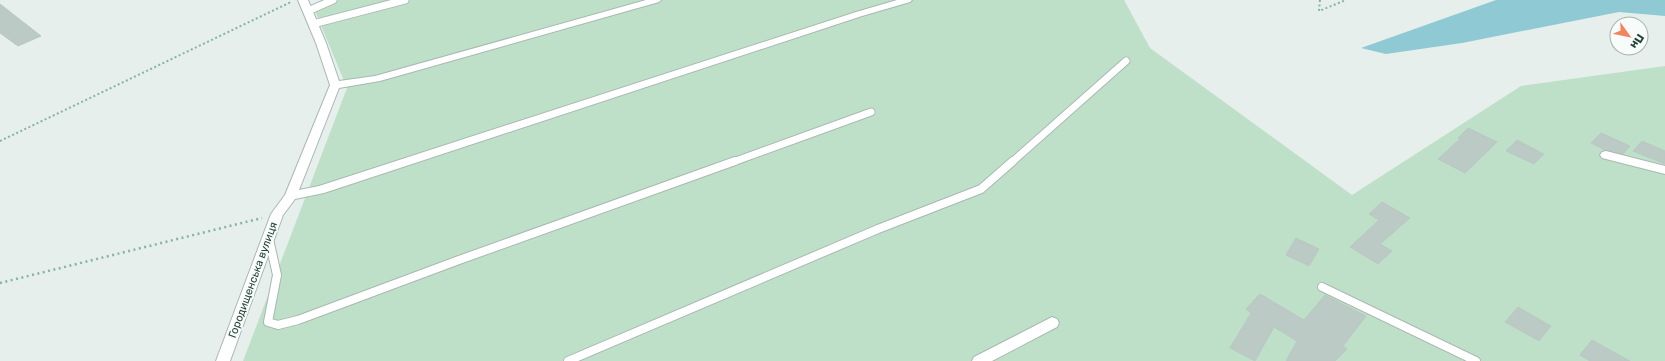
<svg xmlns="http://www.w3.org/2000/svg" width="1665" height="361" font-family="Rubik,sans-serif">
	<rect width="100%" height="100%" fill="#e6efeb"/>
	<!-- green -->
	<path fill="#bfe0c8" d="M338 0H1124L1150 48 1352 195 1521 86 1665 66V361H243L347 88 315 11Z"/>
	<!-- water -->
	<path fill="#8ec9d4" d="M1496 0H1665V16L1619 12 1462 43 1386 54 1361 48Z"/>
	<!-- building -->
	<g fill="#bbcac4" stroke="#b8c9c2">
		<path d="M0 4 41 36 18 46 0 33Z"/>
		<path d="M1468 128 1497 142 1465 173 1438 159 1460 139 1458 138Z"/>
		<path d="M1601 133 1630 146 1623 154 1605 150 1591 143Z"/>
		<path d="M1517 140 1544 154 1534 164 1506 151Z"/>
		<path d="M1642 141 1665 151V164L1633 151Z"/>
		<path d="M1382 202 1410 218 1380 244 1392 251 1378 264 1350 247 1379 220 1369 214Z"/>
		<path d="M1296 238 1319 249 1309 266 1286 255Z"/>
		<path d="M1260 294 1304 320 1325 295 1366 316 1343 346 1347 349 1335 361H1286L1297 341 1274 327 1255 361 1230 348 1251 313 1246 309Z"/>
		<path d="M1518 307 1551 326 1539 341 1505 322Z"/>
		<path d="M1592 340 1630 361H1590L1580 355Z"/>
	</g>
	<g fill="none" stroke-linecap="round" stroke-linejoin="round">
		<!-- lane-far1 casing -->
		<g stroke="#a8b8b2" stroke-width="9">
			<g id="lane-far1">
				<path d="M308 11 333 0"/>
				<path d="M313 24 405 0"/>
				<path d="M733 162 871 112"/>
				<path d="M1012 162 1126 61"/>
			</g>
		</g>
		<!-- lane casing -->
		<g stroke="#a8b8b2" stroke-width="10">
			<g id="lane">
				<path d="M269 239 277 275 268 322 278 325 298 320 459 260 735 161"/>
				<path d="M1322 287 1476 361"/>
				<path d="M568 361 878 229 981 189 1013 161"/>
			</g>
		</g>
		<!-- street casing -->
		<g stroke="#a8b8b2" stroke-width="2">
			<g id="street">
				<path d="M298 0H308L326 43 339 81 375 76 646 0H661L659 2 380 81 339 88 299 190 319 186 856 12 897 0H912L910 2 862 16 324 193 295 199 283 215 230 361H216L271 214 285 195 330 85 316 43Z"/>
				<path d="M1606 151 1665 166V174L1602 158 1600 155 1602 152Z"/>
				<path d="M1052 317 1057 319 1059 323 1057 327 992 361H972L974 357Z"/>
			</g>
		</g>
		<!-- path-far1 -->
		<g stroke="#86b3a5" stroke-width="2" stroke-dasharray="2 2.5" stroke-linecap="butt">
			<path d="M1320 0 1319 11 1346 0"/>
			<path d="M0 141 291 2"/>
		</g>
		<!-- path -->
		<path stroke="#86b3a5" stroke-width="2.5" stroke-dasharray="2 3.5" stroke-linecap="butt" d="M0 283 262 218"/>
		<!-- lane-far1 -->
		<use href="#lane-far1" stroke="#fff" stroke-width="7"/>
		<!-- lane -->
		<use href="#lane" stroke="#fff" stroke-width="8"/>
		<!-- street -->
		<use href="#street" fill="#fff" fill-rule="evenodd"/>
	</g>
	<g text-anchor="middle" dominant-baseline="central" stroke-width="3.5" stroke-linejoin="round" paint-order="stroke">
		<!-- street labels -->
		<g font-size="11" fill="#24423a" stroke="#f7fbf9">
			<text transform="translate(253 280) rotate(-70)">Городищенська вулиця</text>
		</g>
	</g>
	<!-- north arrow -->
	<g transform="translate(1629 36) rotate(123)"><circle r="19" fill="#f7fbf9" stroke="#a3b1ad"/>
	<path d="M0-3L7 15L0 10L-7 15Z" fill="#f4845f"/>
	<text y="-6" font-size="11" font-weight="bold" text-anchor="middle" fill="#24423a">Пн</text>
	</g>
</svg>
